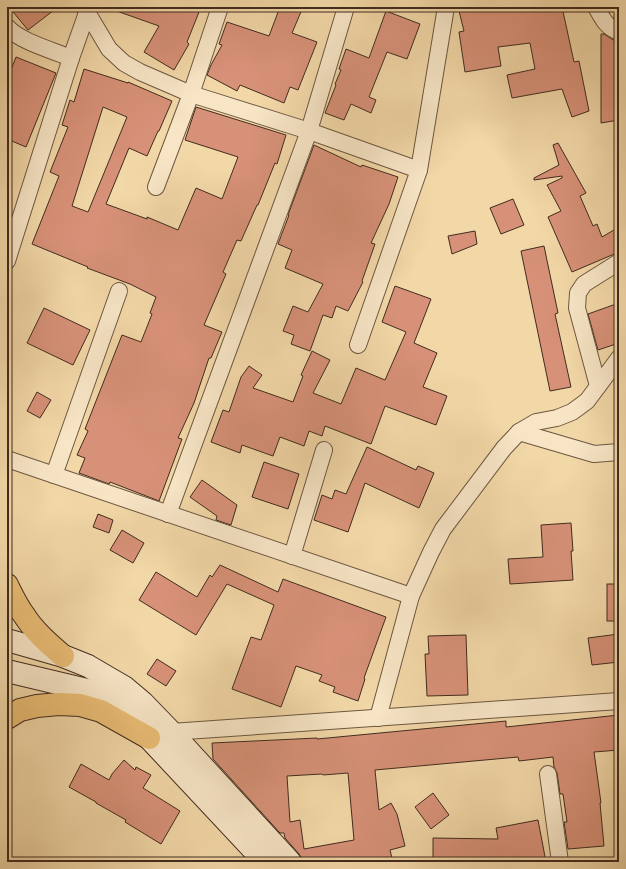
<svg xmlns="http://www.w3.org/2000/svg" width="626" height="869" font-family="'IM FELL DW Pica',serif">
	<rect width="100%" height="100%" fill="#f2d7a7"/>
	<filter id="stains"><feTurbulence type="fractalNoise" baseFrequency=".005" numOctaves="4"/><feColorMatrix values="0 0 0 0 .2 0 0 0 0 .09 0 0 0 0 .02 0 0 0 .5 -.17"/></filter>
	<radialGradient id="worn" r=".72"><stop offset=".6" stop-color="#630" stop-opacity="0"/><stop offset="1" stop-color="#630" stop-opacity=".3"/></radialGradient>
	<!-- building -->
	<g fill="#d79178" stroke="#412c1f" fill-rule="evenodd">
		<path d="M9 7H58L28 30Z"/>
		<path d="M111 7H201L187 42 189 44 174 70 144 52 159 26 111 9Z"/>
		<path d="M280 7H303L292 33 317 42 298 90 290 87 284 103 240 85 237 91 207 75 211 65 222 45 219 44 227 22 269 36Z"/>
		<path d="M458 7H562L574 62 579 61 589 111 572 117 562 89 512 98 507 75 535 69 530 43 498 47 501 66 465 72 459 32 464 31Z"/>
		<path d="M386 11 420 24 407 59 387 52 369 97 376 100 371 113 351 104 344 120 325 113 336 85 335 84 341 70 339 69 346 49 369 58Z"/>
		<path d="M601 34H604L615 41H619V120L601 123Z"/>
		<path d="M16 57 56 73 26 147 7 139V80Z"/>
		<path d="M84 69 128 83V82L172 101 159 131H158L147 156 129 148 106 204 147 219V217L178 230 196 188 222 199 238 157 185 140 196 107 286 135 277 164 275 163 258 205H257L241 241 237 240 223 272 226 274 204 325 222 332 211 358H209L194 403 178 438 182 439 159 501 110 482 109 484 79 473 85 458 77 455 88 431 85 429 122 335 141 342 152 314 150 313 156 297 130 284 87 268 88 267 32 244 59 176 50 172 68 127 62 125 70 100 74 102ZM103 107 127 117 88 212 72 206Z"/>
		<path d="M558 143 586 193 580 196 593 226 597 224 602 237 619 227V252L572 272 548 217 561 211 547 185 562 178V176L534 180V178L559 165 553 145Z"/>
		<path d="M314 145 361 167 362 165 398 177 389 204 371 243 375 244 362 281 363 282 348 311 336 306 332 318 323 315 310 351 291 344 294 335 283 331 293 306 308 312 323 284 285 268 292 250 278 244 289 215H288Z"/>
		<path d="M513 199 524 225 501 234 490 208Z"/>
		<path d="M475 231 477 244 452 254 448 236Z"/>
		<path d="M544 246 558 313 555 314 571 387 550 391 521 251Z"/>
		<path d="M395 286 431 299 414 343 437 353 423 387 447 396 436 425 385 406 371 444 325 426 322 436 309 431 304 446 280 437 273 456 242 445 240 453 211 442 223 410 229 412 241 377 249 366 262 375 253 388 293 402 303 376 301 375 312 351 330 360 313 393 341 404 356 368 385 380 406 332 382 322Z"/>
		<path d="M616 304 619 312V343L598 350 588 314Z"/>
		<path d="M44 308 90 330 73 365 27 343Z"/>
		<path d="M37 392 51 400 40 418 27 411Z"/>
		<path d="M367 447 416 470 418 466 434 473 419 508 365 483 348 532 314 520 322 495 332 499 335 490 346 494Z"/>
		<path d="M264 462 299 474 288 509 252 497Z"/>
		<path d="M202 480 237 505 231 525 216 520 217 516 190 497Z"/>
		<path d="M98 514 113 520 109 533 93 527Z"/>
		<path d="M571 523 573 551H571L573 580 510 584 508 559 543 557 541 525Z"/>
		<path d="M122 530 144 543 133 563 110 550Z"/>
		<path d="M220 565 278 592 283 579 386 617 364 678 365 679 358 701 333 692 335 687 319 681 322 675 296 666 281 707 232 689 251 637 261 640 274 605 227 584 196 635 139 600 156 572 197 597 210 575 212 577Z"/>
		<rect x="607" y="584" width="12" height="37"/>
		<path d="M619 634V662L592 665 588 638Z"/>
		<path d="M466 635 468 695 427 696 425 654H429L428 636Z"/>
		<path d="M157 659 176 671 166 686 147 674Z"/>
		<path d="M619 715V750L594 752 601 803H600L604 846 568 849 564 822H567L563 794H560L557 773 554 767 553 757 519 761 518 757 375 770 379 810 391 803 397 814 405 846 390 850 393 862H302V859L299 854 285 838 284 833H280L213 759 212 743 317 738V739L506 721V727ZM348 773 354 840 304 849 300 820 290 822 287 776 322 774 323 775Z"/>
		<path d="M124 760 135 770 136 767 151 775 143 788 180 811 161 844 125 822 126 820 96 803V802L69 787 81 764 109 780 112 774Z"/>
		<path d="M433 793 449 815 431 829 415 807Z"/>
		<path d="M538 820 546 862H433V838L498 839 496 828Z"/>
	</g>
	<g fill="none" stroke-linecap="round" stroke-linejoin="round">
		<!-- street casing -->
		<g stroke="#6d5741" stroke-width="18">
			<g id="street">
				<path d="M84 7 109 49 124 63 140 72 191 94 309 131 419 170"/>
				<path d="M596 7C603 19 605 26 619 32"/>
				<path d="M7 27C21 42 52 50 71 58"/>
				<path d="M156 187 191 94 220 7"/>
				<path d="M7 261 71 58 89 7"/>
				<path d="M358 345 419 170 446 7"/>
				<path d="M598 386 577 308 578 293 584 284 619 262"/>
				<path d="M519 432 594 454 619 452"/>
				<path d="M7 459 411 596"/>
				<path d="M54 475 119 291"/>
				<path d="M168 514 309 131 346 7"/>
				<path d="M292 556 324 450"/>
				<path d="M378 718 411 596 431 552 443 529 504 448 519 432 536 422 557 418 572 412 587 401 619 358"/>
				<path d="M164 734 171 732 619 701"/>
				<path d="M548 774 560 862"/>
			</g>
		</g>
		<!-- secondary casing -->
		<g stroke="#412c1f" stroke-width="24">
			<g id="secondary">
				<path d="M7 640 63 656 88 666 124 687 143 703 171 732 290 862"/>
				<path d="M7 671 91 691 105 696 119 706 265 862"/>
			</g>
		</g>
		<!-- primary casing -->
		<g stroke="#412c1f" stroke-width="24">
			<g id="primary">
				<path d="M7 585C12 595 17 606 24 615 34 631 49 644 63 656"/>
				<path d="M7 718 20 710 37 706 59 704 80 705 101 711 149 738"/>
			</g>
		</g>
		<!-- street -->
		<use href="#street" stroke="#f7e5c6" stroke-width="16"/>
		<!-- secondary -->
		<use href="#secondary" stroke="#f7e5c6" stroke-width="22"/>
		<!-- primary -->
		<use href="#primary" stroke="#e9bc74" stroke-width="22"/>
	</g>
	<!-- margin -->
	<rect width="626" height="869" fill="none" stroke="#f2d7a7" stroke-width="24"/>
	<rect x="8" y="8" width="610" height="853" fill="none" stroke="#412c1f" stroke-width="2"/>
	<rect x="12" y="12" width="602" height="845" fill="none" stroke="#412c1f"/>
	<rect width="100%" height="100%" filter="url(#stains)"/>
	<rect width="100%" height="100%" fill="url(#worn)"/>
</svg>
